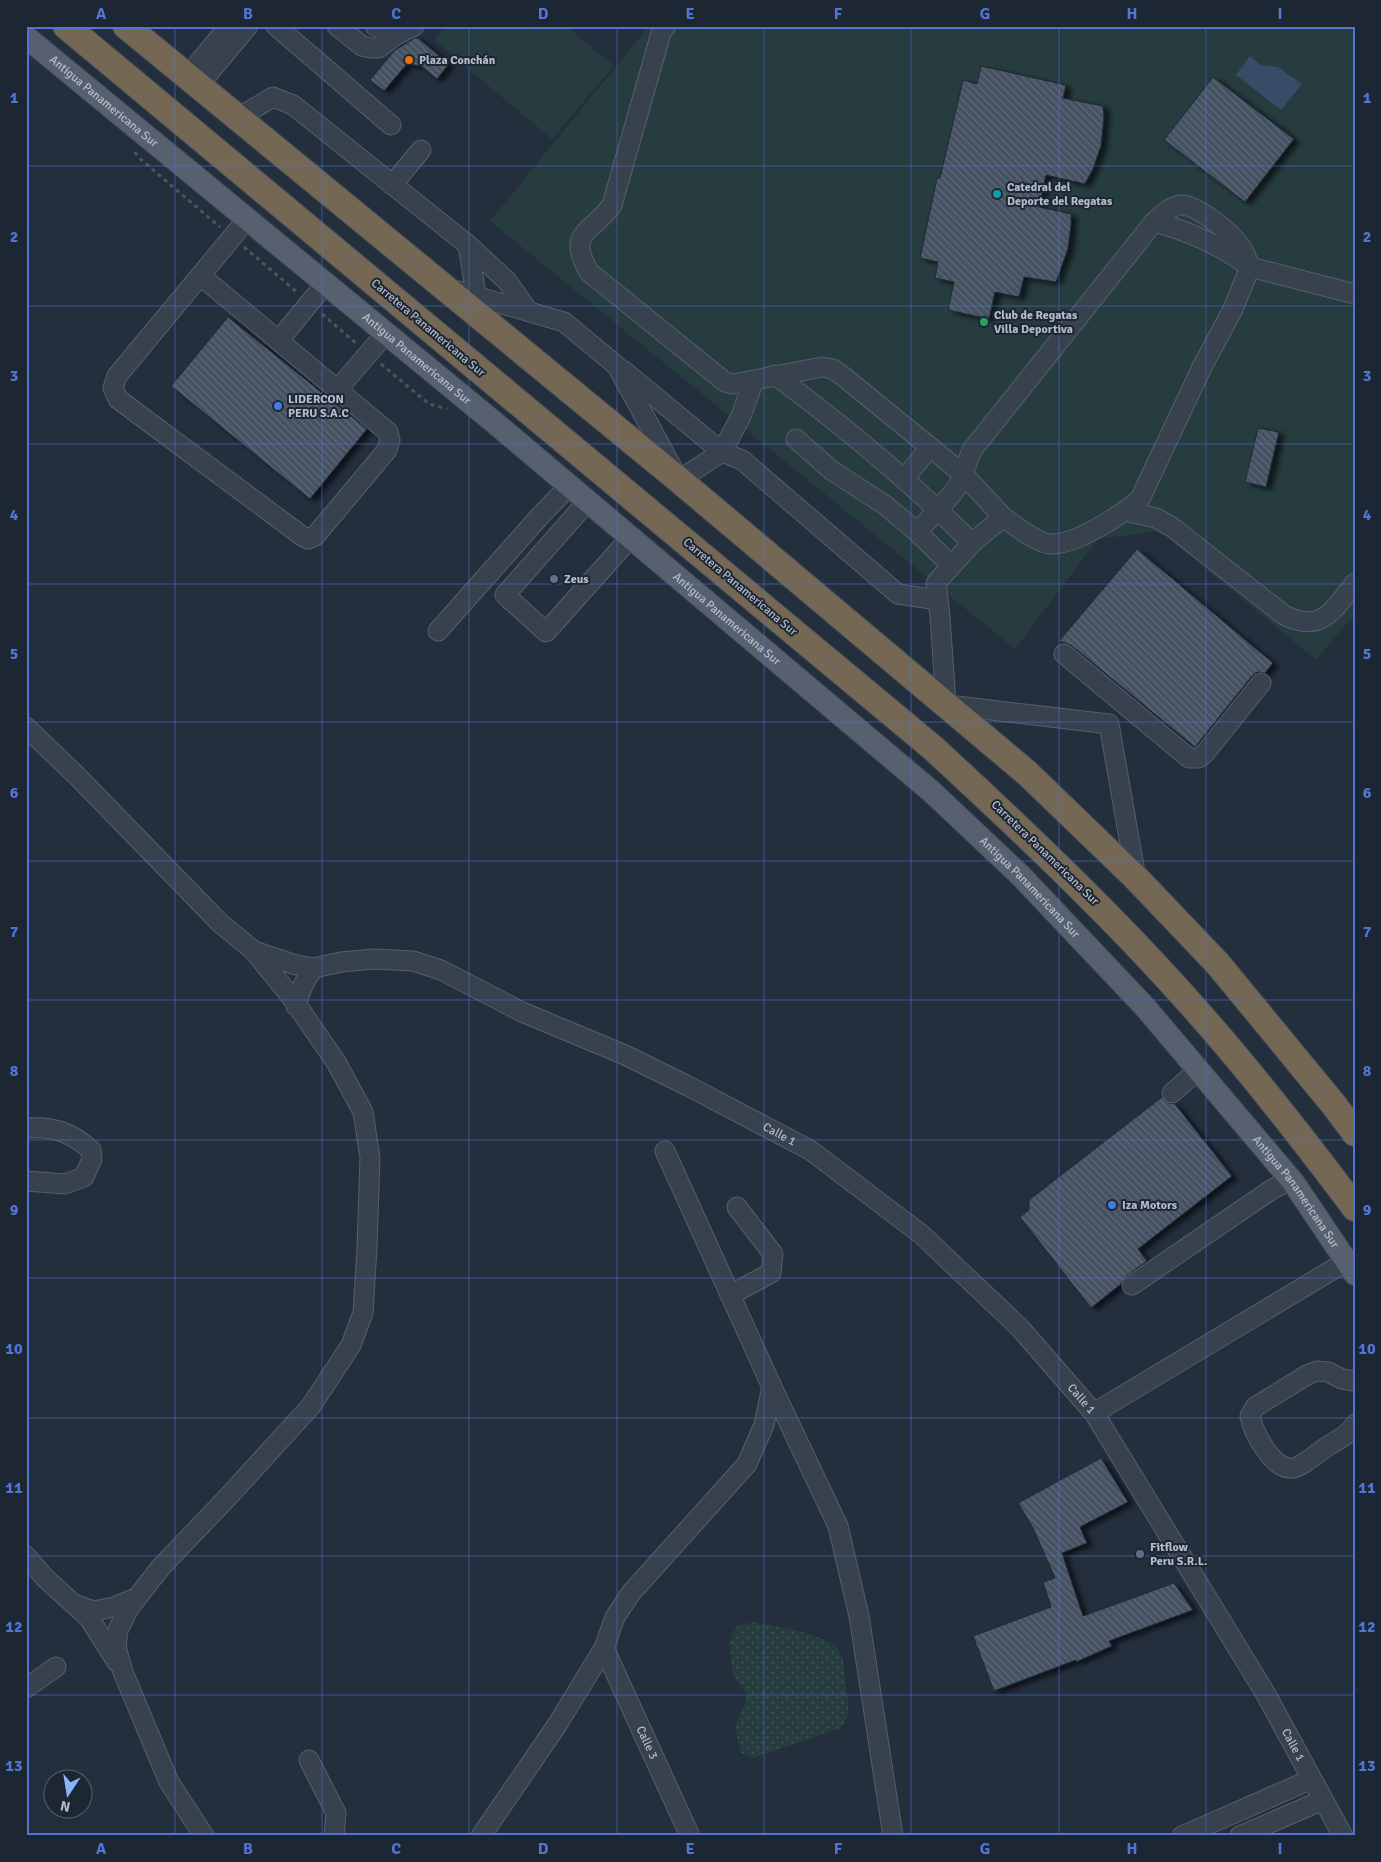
<svg xmlns="http://www.w3.org/2000/svg" width="1381" height="1862" font-family="Signika,sans-serif">
	<defs>
		<pattern id="grass-dots" width="8" height="8" patternUnits="userSpaceOnUse" patternTransform="scale(1.25)"><rect width="8" height="8" fill="#263c3f"/><path d="M2 2h.1M6 6h.1" fill="none" stroke="#435659" stroke-width="1.8" stroke-linecap="round"/></pattern>
		<pattern id="building-back-hatch" width="6" height="6" patternUnits="userSpaceOnUse" patternTransform="scale(1.25)"><rect width="6" height="6" fill="#455162"/><path d="M-1 5l2 2M0 0l6 6M5-1l2 2" fill="none" stroke="#5d6877"/></pattern>
		<filter id="shadow"><feDropShadow dx="5.5" dy="3" stdDeviation="2.5" flood-color="#0009"/></filter>
	</defs>
	<rect width="100%" height="100%" fill="#242f3e"/>
	<!-- grass -->
	<path fill="url(#grass-dots)" d="M755 1622C776 1627 835 1634 842 1656 845 1668 845 1683 847 1695 849 1708 850 1721 838 1729L753 1758 744 1755 740 1751 735 1726 746 1702V1694L733 1674 729 1642 733 1633 737 1626Z"/>
	<!-- pitch -->
	<g fill="#263c3f">
		<path d="M445 26H566L614 66 552 139 434 40Z"/>
		<path d="M649 26H1355V614L1316 660 1160 531 1098 539 1015 649 490 221Z"/>
	</g>
	<!-- water -->
	<path fill="#394c67" d="M1250 56 1261 65 1278 67 1302 84 1281 110 1236 75Z"/>
	<!-- building -->
	<g fill="url(#building-back-hatch)" stroke="#1f2835" filter="url(#shadow)">
		<path d="M415 38H418L449 64 437 79 421 66 407 64 384 91 370 80 395 50Z"/>
		<path d="M981 66 1066 85 1063 98 1103 106 1104 117 1101 146 1093 169 1085 184 1046 175 1039 207 1071 214V225L1068 249 1056 282 1024 277 1019 297 995 292 989 319 948 310 954 282 935 278 938 262 920 258 937 178H940L963 80 977 84Z"/>
		<path d="M1213 77 1294 139 1245 202 1164 140Z"/>
		<path d="M228 317 367 429 310 499 171 386Z"/>
		<path d="M1258 428 1279 432 1266 487 1245 482Z"/>
		<path d="M1137 549 1273 663 1265 673 1257 672 1252 676 1195 747 1071 645 1059 641Z"/>
		<path d="M1162 1097 1168 1103 1175 1104 1232 1176 1138 1249 1147 1261 1126 1276 1121 1284 1091 1308 1020 1217 1029 1210V1200Z"/>
		<path d="M1101 1458 1128 1502 1080 1527 1087 1543 1062 1553 1083 1616 1174 1583 1193 1610 1109 1641 1112 1646 1076 1662V1660L994 1691 973 1636 1051 1607 1043 1582 1055 1578 1033 1528 1018 1503Z"/>
	</g>
	<g fill="none" stroke-linecap="round" stroke-linejoin="round">
		<!-- minor casing -->
		<g stroke="#565f6c" stroke-width="21">
			<g id="minor">
				<path d="M276 26 391 125"/>
				<path d="M337 26 362 46 371 48H379L396 35 414 26"/>
				<path d="M375 26 384 30 391 26"/>
				<path d="M666 26 661 33 612 205C591 234 566 231 589 272L725 382 733 384 822 367 833 369 844 377 963 474 1003 517"/>
				<path d="M187 77 229 26"/>
				<path d="M198 86 248 26"/>
				<path d="M238 118 273 97 293 105 468 245 478 307"/>
				<path d="M392 185 421 150"/>
				<path d="M1154 222C1162 215 1169 207 1180 205 1195 203 1232 233 1240 246 1245 252 1247 260 1250 267L1355 294"/>
				<path d="M468 245 507 281 528 311"/>
				<path d="M201 276 388 432 390 440 387 450 315 536 308 539 302 536 118 399 113 388 117 376 248 218"/>
				<path d="M451 289 564 322 617 366 679 480 722 452 742 460 898 594 938 600"/>
				<path d="M279 340 326 283"/>
				<path d="M624 371 722 452 741 416 754 380"/>
				<path d="M775 375C845 427 911 482 972 543"/>
				<path d="M338 389 386 333"/>
				<path d="M796 439 831 470 885 505 917 532 951 565"/>
				<path d="M904 479 930 447"/>
				<path d="M588 501 505 595 546 632 631 537"/>
				<path d="M1125 511 1156 518 1172 527 1284 615C1322 634 1333 610 1355 583"/>
				<path d="M917 532 952 494 959 484 972 450 1154 222C1187 230 1223 247 1250 267L1233 309 1202 367 1140 499C1121 515 1076 545 1050 544 1037 543 1014 525 1003 517L972 543 936 583 940 617 946 703"/>
				<path d="M438 631 540 516 570 485"/>
				<path d="M1064 654 1189 758H1199L1205 753 1261 683"/>
				<path d="M948 705 1109 724 1136 878"/>
				<path id="s1" d="M26 727 78 777 220 923 254 951 296 965 314 968 341 962 374 959 413 961 441 970 522 1012 625 1055 688 1086 810 1150 921 1234 1020 1328 1094 1413 1264 1691 1343 1836"/>
				<path d="M296 1006C300 991 304 980 314 968"/>
				<path d="M1172 1093 1198 1070"/>
				<path d="M26 1128C53 1126 71 1132 91 1150L92 1159 84 1177 65 1184 26 1181"/>
				<path d="M665 1151 772 1387 838 1526 859 1616 893 1836"/>
				<path d="M1132 1285 1271 1190 1291 1179"/>
				<path d="M730 1295 771 1273 773 1254 737 1207"/>
				<path d="M1355 1381 1342 1379 1328 1372 1317 1371 1307 1375 1255 1407 1250 1416C1253 1432 1273 1471 1293 1468 1301 1467 1318 1453 1325 1448 1335 1441 1350 1435 1355 1424"/>
				<path d="M1094 1413 1347 1261"/>
				<path d="M26 1556 45 1578 89 1618 117 1662"/>
				<path d="M76 1605 94 1611 114 1607 136 1598"/>
				<path id="s2" d="M604 1648 690 1836"/>
				<path d="M26 1688 56 1667"/>
				<path d="M309 1760 336 1813 334 1836"/>
				<path d="M204 1836 169 1782 123 1672 116 1647 118 1630 129 1608 161 1567 226 1499 311 1406 351 1345 363 1313 367 1248 370 1158 363 1112 336 1062 292 998 254 951"/>
				<path d="M481 1836 557 1725 604 1648 615 1617 631 1593 747 1464 764 1425 772 1387"/>
				<path d="M1182 1836 1312 1779"/>
				<path d="M1240 1836 1323 1800"/>
			</g>
		</g>
		<!-- major casing -->
		<g stroke="#414a57" stroke-width="24">
			<g id="major">
				<path id="s3" d="M26 37 495 423 932 792 1021 876 1145 1007 1293 1182 1355 1274"/>
			</g>
		</g>
		<!-- highway casing -->
		<g stroke="#434c59" stroke-width="28">
			<g id="highway">
				<path d="M66 26 933 748C1024 832 1114 917 1196 1010 1252 1073 1304 1140 1355 1208"/>
				<path d="M126 26 679 480 1027 773 1136 878 1218 964 1334 1105 1355 1133"/>
			</g>
		</g>
		<!-- path -->
		<g stroke="#44595c" stroke-width="3" stroke-dasharray="4 4" stroke-linecap="butt">
			<path d="M135 152 138 157 220 227"/>
			<path d="M244 247 298 293"/>
			<path d="M322 314 357 344"/>
			<path d="M381 364 429 404 447 409"/>
		</g>
		<!-- minor -->
		<use href="#minor" stroke="#38414e" stroke-width="19"/>
		<!-- major -->
		<use href="#major" stroke="#56606e" stroke-width="22"/>
		<!-- highway -->
		<use href="#highway" stroke="#746855" stroke-width="26"/>
	</g>
	<!-- grid -->
	<path fill="none" stroke="#5274d3" stroke-width="1" stroke-opacity="0.55" d="M175 26V1836M322 26V1836M469 26V1836M617 26V1836M764 26V1836M911 26V1836M1059 26V1836M1206 26V1836M26 166H1355M26 306H1355M26 444H1355M26 584H1355M26 722H1355M26 861H1355M26 1000H1355M26 1140H1355M26 1278H1355M26 1418H1355M26 1556H1355M26 1695H1355"/>
	<!-- markers -->
	<circle fill="#e8710a" stroke="#1d2633" stroke-width="2" cx="409" cy="60" r="5"/>
	<circle fill="#0f9aa8" stroke="#1d2633" stroke-width="2" cx="997" cy="194" r="5"/>
	<circle fill="#2e9e5b" stroke="#1d2633" stroke-width="2" cx="984" cy="322" r="5"/>
	<g fill="#3f7fe0" stroke="#1d2633" stroke-width="2">
		<circle cx="278" cy="406" r="5"/>
		<circle cx="1112" cy="1205" r="5"/>
	</g>
	<g fill="#5c6f8a" stroke="#1d2633" stroke-width="2">
		<circle cx="554" cy="579" r="5"/>
		<circle cx="1140" cy="1554" r="5"/>
	</g>
	<g text-anchor="middle" dominant-baseline="central" stroke-width="4" stroke-linejoin="round" paint-order="stroke">
		<!-- poi labels -->
		<g font-size="12" font-weight="bold" fill="#b4bcc9" stroke="#1d2633" text-anchor="start">
			<text x="419" y="60">Plaza Conchán</text>
			<text x="1007" y="187">Catedral del<tspan x="1007" dy="14">Deporte del Regatas</tspan></text>
			<text x="994" y="315">Club de Regatas<tspan x="994" dy="14">Villa Deportiva</tspan></text>
			<text x="288" y="399">LIDERCON<tspan x="288" dy="14">PERU S.A.C</tspan></text>
			<text x="564" y="579">Zeus</text>
			<text x="1122" y="1205">Iza Motors</text>
			<text x="1150" y="1547">Fitflow<tspan x="1150" dy="14">Peru S.R.L.</tspan></text>
		</g>
		<!-- street labels -->
		<g font-size="12" fill="#b4bcc9" stroke="#1d2633">
			<text stroke="none"><textPath href="#s3" startOffset="101">Antigua Panamericana Sur</textPath></text>
			<text transform="translate(428 328) rotate(40)">Carretera Panamericana Sur</text>
			<text stroke="none"><textPath href="#s3" startOffset="506">Antigua Panamericana Sur</textPath></text>
			<text transform="translate(740 587) rotate(40)">Carretera Panamericana Sur</text>
			<text stroke="none"><textPath href="#s3" startOffset="911">Antigua Panamericana Sur</textPath></text>
			<text transform="translate(1045 853) rotate(44)">Carretera Panamericana Sur</text>
			<text stroke="none"><textPath href="#s3" startOffset="1316">Antigua Panamericana Sur</textPath></text>
			<text stroke="none"><textPath href="#s1" startOffset="888">Calle 1</textPath></text>
			<text stroke="none"><textPath href="#s3" startOffset="1721">Antigua Panamericana Sur</textPath></text>
			<text stroke="none"><textPath href="#s1" startOffset="1292">Calle 1</textPath></text>
			<text stroke="none"><textPath href="#s2" startOffset="104">Calle 3</textPath></text>
			<text stroke="none"><textPath href="#s1" startOffset="1698">Calle 1</textPath></text>
		</g>
	</g>
	<!-- border -->
	<rect width="1381" height="1862" fill="none" stroke="#1d2633" stroke-width="55"/>
	<!-- north arrow -->
	<g transform="translate(68 1794) rotate(192)"><circle r="24" fill="#1d2633" stroke="#59626f"/>
	<path d="M0-4L9 19L0 12L-9 19Z" fill="#8ab4f8"/>
	<text y="-8" font-size="14" font-weight="bold" text-anchor="middle" fill="#b4bcc9">N</text>
	</g>
	<rect x="28" y="28" width="1326" height="1806" fill="none" stroke="#5274d3" stroke-width="2"/>
	<g font-size="16" text-anchor="middle" font-weight="bold" fill="#5274d3">
		<text x="101" y="19">A</text>
		<text x="248" y="19">B</text>
		<text x="396" y="19">C</text>
		<text x="543" y="19">D</text>
		<text x="690" y="19">E</text>
		<text x="838" y="19">F</text>
		<text x="985" y="19">G</text>
		<text x="1132" y="19">H</text>
		<text x="1280" y="19">I</text>
		<text x="14" y="103">1</text>
		<text x="1367" y="103">1</text>
		<text x="14" y="242">2</text>
		<text x="1367" y="242">2</text>
		<text x="14" y="381">3</text>
		<text x="1367" y="381">3</text>
		<text x="14" y="520">4</text>
		<text x="1367" y="520">4</text>
		<text x="14" y="659">5</text>
		<text x="1367" y="659">5</text>
		<text x="14" y="798">6</text>
		<text x="1367" y="798">6</text>
		<text x="14" y="937">7</text>
		<text x="1367" y="937">7</text>
		<text x="14" y="1076">8</text>
		<text x="1367" y="1076">8</text>
		<text x="14" y="1215">9</text>
		<text x="1367" y="1215">9</text>
		<text x="14" y="1354">10</text>
		<text x="1367" y="1354">10</text>
		<text x="14" y="1493">11</text>
		<text x="1367" y="1493">11</text>
		<text x="14" y="1632">12</text>
		<text x="1367" y="1632">12</text>
		<text x="14" y="1771">13</text>
		<text x="1367" y="1771">13</text>
		<text x="101" y="1854">A</text>
		<text x="248" y="1854">B</text>
		<text x="396" y="1854">C</text>
		<text x="543" y="1854">D</text>
		<text x="690" y="1854">E</text>
		<text x="838" y="1854">F</text>
		<text x="985" y="1854">G</text>
		<text x="1132" y="1854">H</text>
		<text x="1280" y="1854">I</text>
	</g>
</svg>
